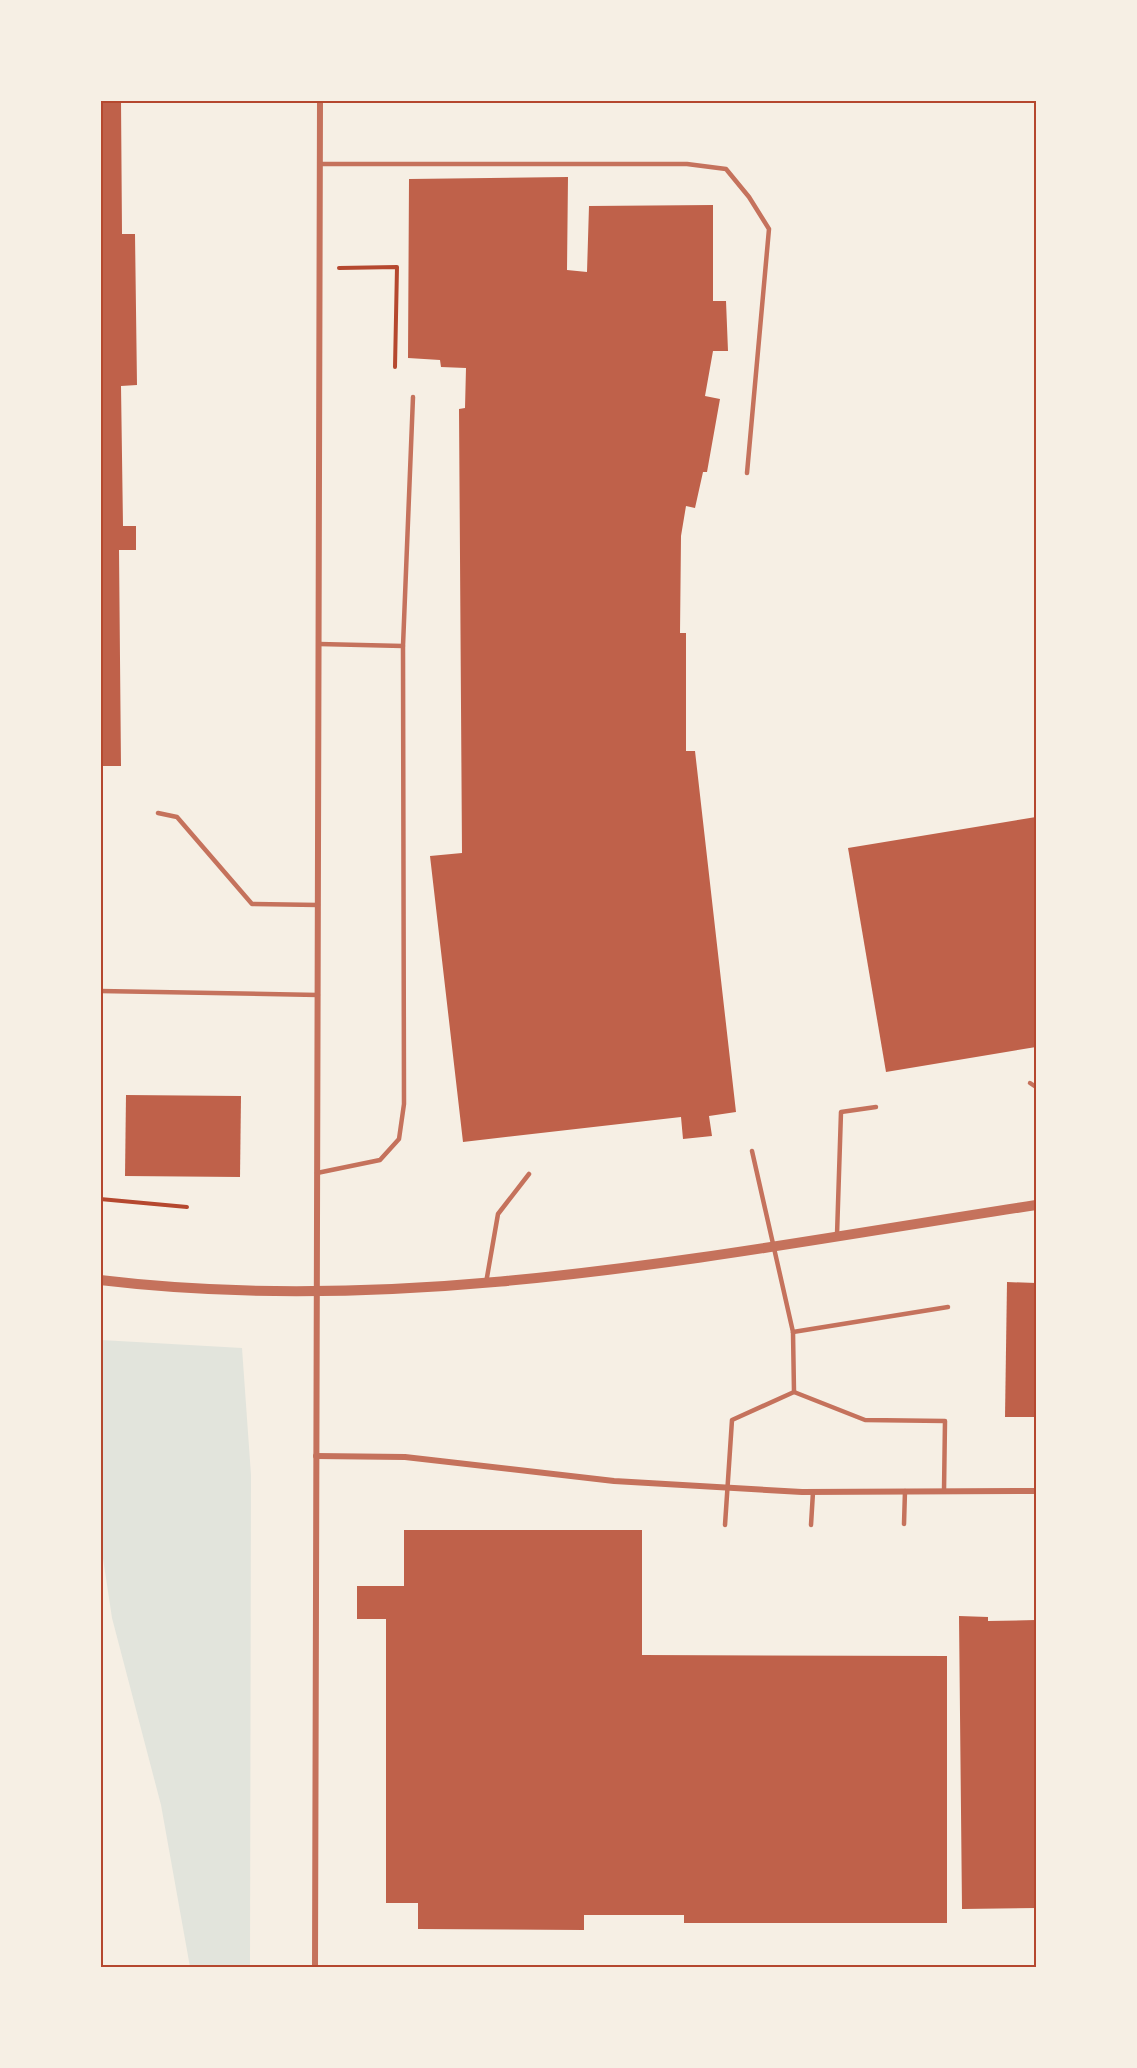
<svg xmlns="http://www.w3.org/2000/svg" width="1137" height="2068" font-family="Overpass,sans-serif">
	<rect width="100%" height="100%" fill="#f6efe4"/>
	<!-- green -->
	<path fill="#e2e4dc" d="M101 1340 242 1348 251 1475 250 1967H190L161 1805 112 1618 101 1545Z"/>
	<!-- building -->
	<g fill="#bf614a">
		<path d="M100 100H121L122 234H135L137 385 121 386 123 526H136V550H119L121 766H100Z"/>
		<path d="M568 177 567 270 587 272 589 206 713 205V301H726L728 351H713L705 396 720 399 707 472H703L695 508 686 506 681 536 680 633H686V751H695L736 1112 709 1116 712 1136 683 1139 681 1117 463 1142 430 856 462 853 459 409 465 408 466 368 441 367 440 360 408 358 409 179Z"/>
		<path d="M1036 817V1047L886 1072 848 848Z"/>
		<path d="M126 1095 241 1096 240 1177 125 1176Z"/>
		<path d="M1007 1282 1036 1283V1417H1005Z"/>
		<path d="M404 1530H642V1655L947 1656V1923H684V1915H584V1930L418 1929V1903H386V1619H357V1586H404Z"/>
		<path d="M959 1616 988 1617V1621L1036 1620V1908L962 1909Z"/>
	</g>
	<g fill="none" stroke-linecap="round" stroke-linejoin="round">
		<!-- path -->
		<g stroke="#b5482f" stroke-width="4">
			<path d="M339 268 397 267 395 367"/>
			<path d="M100 1199 187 1207"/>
		</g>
		<!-- service -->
		<g stroke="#c5725c" stroke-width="4.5">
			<path d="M320 164H687L726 169 749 197 769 229 747 473"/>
			<path d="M319 644 403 646"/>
			<path d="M158 813 177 817 252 904 318 905"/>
			<path d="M100 991 318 995"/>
			<path d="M1030 1083 1036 1087"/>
			<path d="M317 1173 380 1160 399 1139 404 1104 403 646 413 397"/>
			<path d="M837 1235 841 1112 876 1107"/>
			<path d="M486 1283 498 1214 529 1174"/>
			<path d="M793 1332 948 1307"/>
			<path d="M794 1392 865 1420 945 1421 944 1491"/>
			<path d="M904 1524 905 1491"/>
			<path d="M725 1525 732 1420 794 1392 793 1332 752 1151"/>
			<path d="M811 1525 813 1492"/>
		</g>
		<!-- minor -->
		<g stroke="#c5725c" stroke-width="6">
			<path d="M316 1456 405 1457 614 1481 802 1492 1036 1491"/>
			<path d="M315 1968 320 100"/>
		</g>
		<!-- tertiary -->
		<path stroke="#c5725c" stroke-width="10" d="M100 1280C414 1318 728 1252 1036 1205"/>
	</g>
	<!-- border -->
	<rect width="1137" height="2068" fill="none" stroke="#f6efe4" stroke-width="204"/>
	<rect x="102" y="102" width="933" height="1864" fill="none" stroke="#b5482f" stroke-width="2"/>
</svg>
